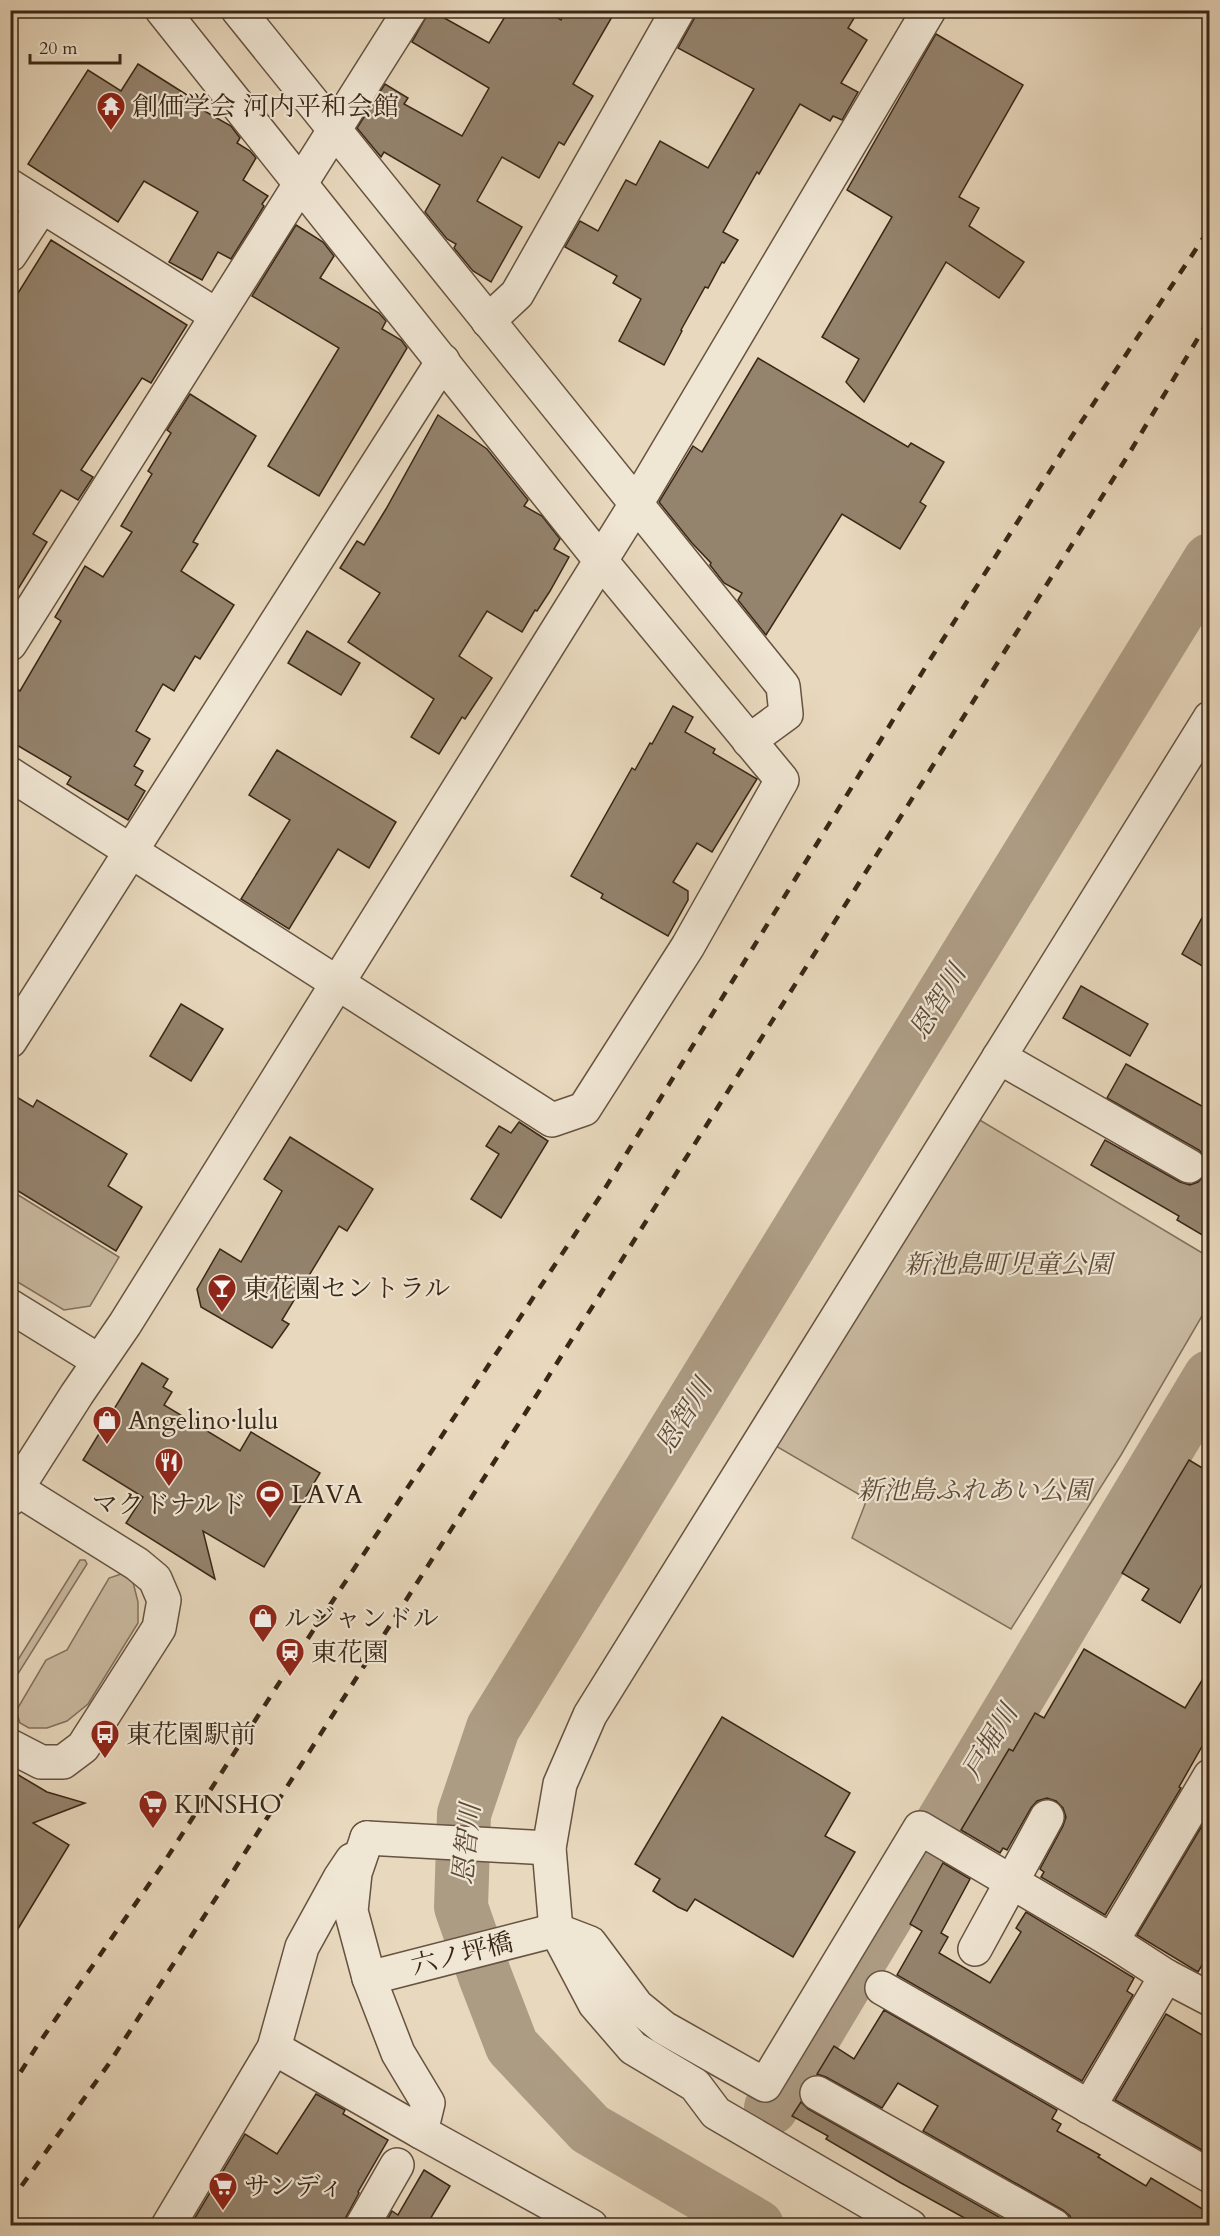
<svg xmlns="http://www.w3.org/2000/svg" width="1220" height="2236" font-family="Cardo,'Noto Serif JP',serif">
	<rect width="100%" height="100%" fill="#e8d8bd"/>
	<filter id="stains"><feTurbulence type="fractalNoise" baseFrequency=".00333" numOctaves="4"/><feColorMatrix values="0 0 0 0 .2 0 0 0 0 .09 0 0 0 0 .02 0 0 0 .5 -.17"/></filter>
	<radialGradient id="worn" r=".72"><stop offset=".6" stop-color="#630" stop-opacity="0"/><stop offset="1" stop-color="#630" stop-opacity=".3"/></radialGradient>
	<!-- green -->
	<g fill="#cabaa1" stroke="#82705c" stroke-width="1.5">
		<path d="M973 1116 1209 1257V1304L1121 1455 1011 1629 852 1538 867 1499 769 1442Z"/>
		<path d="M10 1190 119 1257 90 1306 64 1310 11 1278Z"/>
		<path d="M80 1560H85L87 1564 11 1685V1671Z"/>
		<path d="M121 1574 133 1582 138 1602V1623L88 1704 67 1721 47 1728H29L20 1723 16 1711 46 1660 67 1650 109 1578Z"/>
	</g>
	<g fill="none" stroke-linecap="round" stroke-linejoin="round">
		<!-- river -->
		<g stroke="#ad9c84" stroke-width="54">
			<path d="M771 2108 1210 1377"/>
			<path d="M757 2226 590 2129 512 2046 485 1976 461 1907 464 1814 493 1728 1210 560"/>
		</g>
	</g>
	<!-- building -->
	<g fill="#94836d" stroke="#3a2716" stroke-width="1.5">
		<path d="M430 10 489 43 509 10H545L561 20 566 10H616L573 84 593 96 564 145 559 142 539 178 502 157 477 201 522 227 491 282 473 271 454 248 456 244 447 239 425 212 440 185 384 152 381 157 357 128 385 84 408 98 404 104 462 136 489 88 412 42Z"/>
		<path d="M697 10H859L848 28 867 40 841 83 858 92 842 120 833 116 830 121 800 104 759 174 757 172 723 232 738 240 724 263 722 262 708 288 705 287 681 330 682 331 664 365 619 341 641 299 613 283 617 276 565 247 580 221 598 231 626 180 636 185 660 141 708 168 754 89 678 48 694 19Z"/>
		<path d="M936 34 1023 85 959 197 979 208 969 226 1024 262 999 298 946 262 864 402 846 382 859 359 822 337 892 217 847 190Z"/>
		<path d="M138 64 195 100 192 104 231 126 240 138 237 143 250 151 256 158 243 180 268 196 262 204 264 206 231 259 218 252 202 280 169 262 198 212 144 181 118 222 28 164 88 70 121 91Z"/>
		<path d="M296 225 323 242 334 256 320 278 379 313 386 321 382 329 401 340 407 348 319 496 268 466 339 348 252 296Z"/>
		<path d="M51 240 187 325 151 383 142 378 81 470 93 477 78 500 61 490 33 534 47 542 10 602V306Z"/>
		<path d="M758 358 908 447 911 443 944 462 920 502 926 506 900 549 842 514 766 635 738 600 742 593 724 583 710 565 711 563 692 543 659 502 693 446 702 452Z"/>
		<path d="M190 394 256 436 193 542 198 544 181 571 234 605 200 659 195 656 174 691 163 684 136 731 150 739 134 766 143 771 135 785 145 791 128 820 67 784 71 777 10 741V685L20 691 61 621 55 617 85 566 103 577 132 532 121 526 152 474 148 471 171 433 167 430Z"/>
		<path d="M438 415 487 449 528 500 524 506 542 516 560 539 554 549 569 557 550 591 537 611 535 610 522 632 487 611 459 656 492 678 465 719 462 717 439 754 411 737 434 699 348 642 380 593 340 568 357 541 364 545 386 509Z"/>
		<path d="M307 631 360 663 341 695 288 663Z"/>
		<path d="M673 706 693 717 685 732 715 749 713 753 757 779 712 852 697 843 673 882 688 891V900L668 936 601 898 603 894 571 876 632 768 635 770 650 743 652 744Z"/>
		<path d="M277 750 396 822 369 868 338 849 289 929 241 899 290 820 249 795Z"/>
		<path d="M1209 905V970L1182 954Z"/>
		<path d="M1081 986 1148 1024 1130 1056 1063 1018Z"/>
		<path d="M181 1004 223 1029 191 1081 150 1056Z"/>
		<path d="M1126 1064 1209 1110V1239L1177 1220 1179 1216 1091 1165 1105 1140 1180 1182 1190 1185 1198 1182 1205 1175 1208 1167 1205 1157 1199 1150 1107 1098Z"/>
		<path d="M10 1093 33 1107 37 1100 127 1154 108 1186 142 1207 116 1251 10 1186Z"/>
		<path d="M519 1122 548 1141 501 1218 471 1199 499 1154 486 1146 499 1126 511 1133Z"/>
		<path d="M290 1137 373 1189 347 1231 339 1226 282 1320 289 1324 272 1348 201 1307 197 1289 220 1249 241 1262 282 1191 264 1179Z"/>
		<path d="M142 1363 168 1379 163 1387 172 1392 164 1405 240 1451 251 1432 320 1473 264 1567 203 1531 215 1579 126 1523 143 1497 83 1460Z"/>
		<path d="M1189 1460 1209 1472V1572L1180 1623 1142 1600 1149 1589 1122 1573Z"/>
		<path d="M1084 1649 1185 1708 1209 1669V1734L1179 1787 1181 1788 1105 1915 1041 1877 1044 1872 1040 1869 1063 1826 1066 1817 1063 1808 1056 1801 1047 1798 1037 1801 1031 1808 1007 1850 1003 1848 1000 1853 961 1830 1009 1749 1013 1751 1035 1713 1044 1718Z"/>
		<path d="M722 1717 850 1793 825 1836 855 1852 793 1957 695 1899 687 1911 678 1907 653 1891 660 1879 635 1864Z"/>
		<path d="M10 1770 47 1792 85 1803 33 1823 69 1845 10 1942Z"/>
		<path d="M1209 1814V1953L1198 1972 1137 1935Z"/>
		<path d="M943 1863 970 1879 941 1933 948 1937 939 1953 990 1983 1021 1932 1016 1928 1026 1912 1134 1978 1127 1991 1133 1995 1082 2081 897 1975 922 1931 910 1924Z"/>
		<path d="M884 2010 1057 2110 1052 2119 1061 2124 1057 2131 1100 2155 1098 2157 1146 2186 1151 2178 1209 2213V2226H1073L1070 2216 1063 2210 923 2131 938 2106 898 2083 882 2108 826 2077 817 2074 834 2046 854 2059Z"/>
		<path d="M1166 2014 1209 2039V2154L1115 2100Z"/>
		<path d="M316 2094 345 2110 343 2114 388 2140 358 2192 359 2193 346 2217 343 2226H190L245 2134 277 2154Z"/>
		<path d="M801 2102 808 2109 1015 2226H979L901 2183 826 2139 828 2136 792 2116Z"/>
		<path d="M424 2170 450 2186 426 2226H384L392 2211 398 2215Z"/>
	</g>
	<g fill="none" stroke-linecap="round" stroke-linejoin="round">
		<!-- minor casing -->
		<g stroke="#665340" stroke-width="36">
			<g id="minor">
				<path d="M238 10 783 686 786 714 749 741"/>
				<path d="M10 186 216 315"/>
				<path d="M10 255 42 206"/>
				<path d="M488 321 517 294 678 10"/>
				<path d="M636 504 929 10"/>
				<path d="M10 644 410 10"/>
				<path d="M10 774 552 1120 584 1109 688 946 782 780 601 561 162 10"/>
				<path d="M10 1041 443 361"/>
				<path d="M999 1057 1189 1166"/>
				<path d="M10 1746 41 1762H63L83 1747 159 1628 164 1600 155 1579 137 1564 17 1489"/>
				<path d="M367 1838 355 1873 351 1911 369 1978 398 2053 428 2103 421 2132 591 2226"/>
				<path d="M367 1838 549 1848"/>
				<path d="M1112 1941 1210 1776"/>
				<path d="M975 1949 1047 1817"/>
				<path d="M369 1978 556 1930 590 1943 637 2006 664 2028 765 2085 920 1828 1112 1941 1166 1976 1210 1999"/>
				<path d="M882 1988 1210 2176"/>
				<path d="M274 2048 421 2132"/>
				<path d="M817 2093 1054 2226"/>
				<path d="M1089 2107 1166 1976"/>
				<path d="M168 2226 274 2048 302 1947 340 1878 352 1860"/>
				<path d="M362 2226 397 2165"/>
				<path d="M910 2226 716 2113 695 2085 633 2048 595 2004 556 1930 549 1848 560 1784 590 1715 1210 718"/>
			</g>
		</g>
		<!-- tertiary casing -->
		<g stroke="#665340" stroke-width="36">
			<g id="tertiary">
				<path d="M10 1306 99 1361"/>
				<path d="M10 1499 77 1394 125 1324 636 504"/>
			</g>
		</g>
		<!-- minor -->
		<use href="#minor" stroke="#f0e6d4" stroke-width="33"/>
		<!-- tertiary -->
		<use href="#tertiary" stroke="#f0e6d4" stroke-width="33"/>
		<!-- rail -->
		<g stroke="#3a2716" stroke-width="4.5" stroke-dasharray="10 10" stroke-linecap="butt">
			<path d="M10 2089 37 2046 163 1864 297 1655 601 1195 928 663 1074 433 1210 228"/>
			<path d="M10 2202 108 2065 225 1884 533 1401 1127 457 1210 318"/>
		</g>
	</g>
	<!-- icons -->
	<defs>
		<g id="temple-pin" transform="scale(1.5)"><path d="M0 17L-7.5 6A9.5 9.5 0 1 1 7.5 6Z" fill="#8f2418" stroke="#f0e6d4"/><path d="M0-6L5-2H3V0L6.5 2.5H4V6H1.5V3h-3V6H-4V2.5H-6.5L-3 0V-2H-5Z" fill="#fff"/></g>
		<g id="bar-pin" transform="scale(1.5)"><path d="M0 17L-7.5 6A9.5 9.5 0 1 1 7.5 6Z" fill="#8f2418" stroke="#f0e6d4"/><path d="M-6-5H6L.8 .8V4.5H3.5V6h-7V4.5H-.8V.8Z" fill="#fff"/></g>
		<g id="shop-pin" transform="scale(1.5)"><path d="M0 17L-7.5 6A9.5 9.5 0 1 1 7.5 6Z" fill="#8f2418" stroke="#f0e6d4"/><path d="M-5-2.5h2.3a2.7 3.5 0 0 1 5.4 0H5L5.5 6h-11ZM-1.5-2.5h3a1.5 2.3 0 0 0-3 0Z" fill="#fff"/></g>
		<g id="restaurant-pin" transform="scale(1.5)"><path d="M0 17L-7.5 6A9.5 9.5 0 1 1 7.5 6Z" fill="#8f2418" stroke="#f0e6d4"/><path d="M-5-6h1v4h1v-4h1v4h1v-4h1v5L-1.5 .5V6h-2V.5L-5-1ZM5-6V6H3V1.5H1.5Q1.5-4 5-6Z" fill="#fff"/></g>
		<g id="stadium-pin" transform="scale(1.5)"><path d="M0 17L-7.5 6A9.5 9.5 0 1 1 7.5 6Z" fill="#8f2418" stroke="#f0e6d4"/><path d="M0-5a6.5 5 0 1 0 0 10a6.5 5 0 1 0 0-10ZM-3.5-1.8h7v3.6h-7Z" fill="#fff"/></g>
		<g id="station-pin" transform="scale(1.5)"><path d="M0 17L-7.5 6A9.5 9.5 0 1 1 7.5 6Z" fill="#8f2418" stroke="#f0e6d4"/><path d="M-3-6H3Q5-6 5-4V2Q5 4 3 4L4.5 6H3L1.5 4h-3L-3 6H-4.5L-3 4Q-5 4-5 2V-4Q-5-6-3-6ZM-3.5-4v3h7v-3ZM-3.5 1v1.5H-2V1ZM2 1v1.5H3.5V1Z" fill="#fff"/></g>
		<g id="bus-pin" transform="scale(1.5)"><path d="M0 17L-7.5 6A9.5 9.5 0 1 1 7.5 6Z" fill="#8f2418" stroke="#f0e6d4"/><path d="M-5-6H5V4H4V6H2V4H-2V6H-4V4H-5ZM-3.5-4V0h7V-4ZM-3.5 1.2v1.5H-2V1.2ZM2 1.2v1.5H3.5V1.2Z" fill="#fff"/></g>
		<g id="supermarket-pin" transform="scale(1.5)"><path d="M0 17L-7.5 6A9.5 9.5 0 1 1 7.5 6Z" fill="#8f2418" stroke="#f0e6d4"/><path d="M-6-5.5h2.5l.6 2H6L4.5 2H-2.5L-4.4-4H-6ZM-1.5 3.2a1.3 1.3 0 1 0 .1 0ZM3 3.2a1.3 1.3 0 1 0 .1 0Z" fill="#fff"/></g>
	</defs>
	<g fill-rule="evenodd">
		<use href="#temple-pin" x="111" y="106"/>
		<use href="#bar-pin" x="222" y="1288"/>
		<use href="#shop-pin" x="107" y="1420"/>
		<use href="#restaurant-pin" x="169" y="1462"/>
		<use href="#stadium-pin" x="270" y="1494"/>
		<use href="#shop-pin" x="263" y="1618"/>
		<use href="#station-pin" x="290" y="1652"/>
		<use href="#bus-pin" x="105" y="1734"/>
		<use href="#supermarket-pin" x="153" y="1804"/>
		<use href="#supermarket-pin" x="223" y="2186"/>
	</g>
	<g text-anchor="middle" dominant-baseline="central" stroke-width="4.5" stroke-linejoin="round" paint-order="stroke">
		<!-- poi labels -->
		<g font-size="26" fill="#3a2716" stroke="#f0e6d4" text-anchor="start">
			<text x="132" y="106">創価学会 河内平和会館</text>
			<text x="243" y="1288">東花園セントラル</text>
			<text x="128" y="1420">Angelino·lulu</text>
			<text x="291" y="1494">LAVA</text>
			<text x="169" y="1504" text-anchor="middle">マクドナルド</text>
			<text x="284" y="1618">ルジャンドル</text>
			<text x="311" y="1652">東花園</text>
			<text x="126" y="1734">東花園駅前</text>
			<text x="174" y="1804">KINSHO</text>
			<text x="244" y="2186">サンディ</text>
		</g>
		<!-- park labels -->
		<g font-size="26" font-style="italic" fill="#5e4c39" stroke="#f0e6d4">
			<text x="1008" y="1264">新池島町児童公園</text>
			<text x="974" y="1490">新池島ふれあい公園</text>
		</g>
		<!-- street labels -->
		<g font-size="26" fill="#3a2716" stroke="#f0e6d4">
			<text transform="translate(462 1954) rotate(-14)">六ノ坪橋</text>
		</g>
		<!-- water labels -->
		<g font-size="27" font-style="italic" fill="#5c4a37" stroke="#f0e6d4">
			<text transform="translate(938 1002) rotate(-58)">恩智川</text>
			<text transform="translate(684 1416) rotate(-58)">恩智川</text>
			<text transform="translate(990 1742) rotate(-59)">戸堀川</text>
			<text transform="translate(467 1844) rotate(-84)">恩智川</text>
		</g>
	</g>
	<!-- margin -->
	<rect width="1220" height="2236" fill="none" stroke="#e8d8bd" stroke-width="36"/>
	<rect x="12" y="12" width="1196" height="2212" fill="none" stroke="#3a2716" stroke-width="3"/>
	<rect x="18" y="18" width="1184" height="2200" fill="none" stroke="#3a2716" stroke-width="1.5"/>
	<!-- scale -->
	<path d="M30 54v9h90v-9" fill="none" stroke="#3a2716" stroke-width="3"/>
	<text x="39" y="54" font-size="18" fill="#3a2716" stroke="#f0e6d4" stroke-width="4.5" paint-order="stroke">20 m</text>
	<rect width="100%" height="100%" filter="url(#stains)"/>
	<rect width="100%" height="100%" fill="url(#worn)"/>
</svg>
